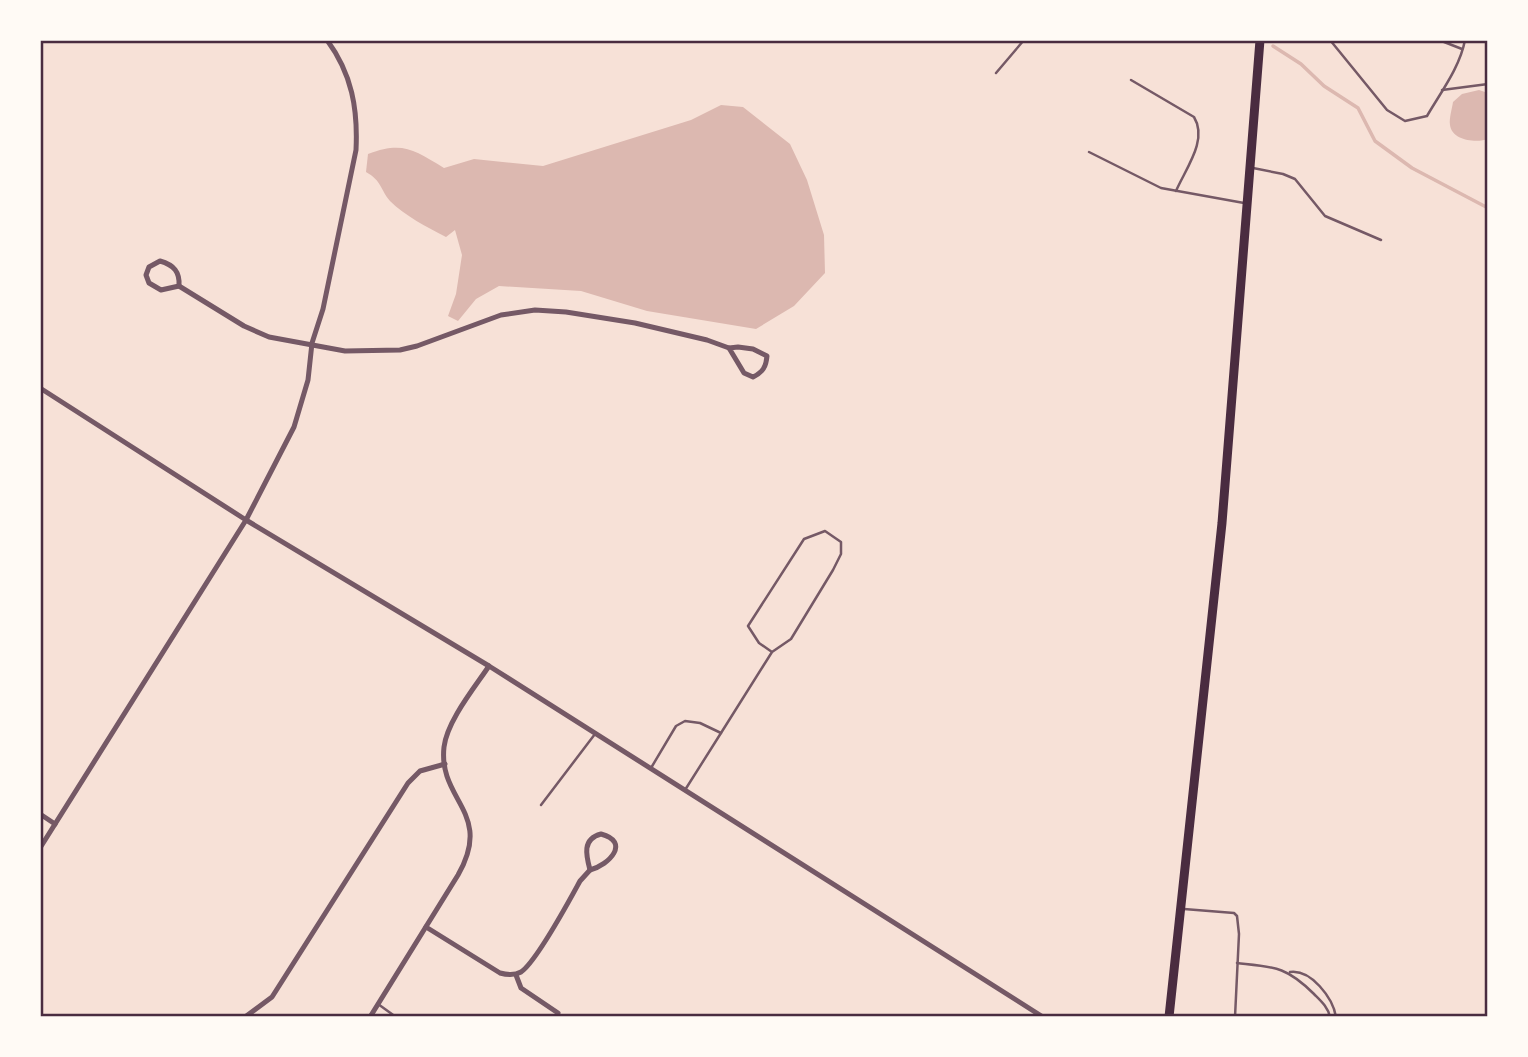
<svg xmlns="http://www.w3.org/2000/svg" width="1528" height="1057" font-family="Inter,sans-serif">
	<rect width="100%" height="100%" fill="#f7e1d7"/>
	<!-- water -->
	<g fill="#dcb8b0">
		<path d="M1479 90 1488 93V139C1477 143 1452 141 1450 125 1449 118 1452 109 1453 102L1462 94Z"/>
		<path d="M721 105 743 107 790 144 807 180 824 235 825 273 794 306 756 329 647 311 581 291 499 286 476 299 458 321 448 316 456 294 462 255 455 230 446 237C427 227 405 216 390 201 380 189 382 181 366 172L368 154C403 141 414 150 444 168L474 159 543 166 691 120Z"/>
	</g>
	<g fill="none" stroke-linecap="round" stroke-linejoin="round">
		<!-- stream -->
		<path stroke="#dcb8b0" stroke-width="3.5" d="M1273 46 1301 64 1324 86 1358 108 1375 141 1412 168 1488 208"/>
		<!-- service -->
		<g stroke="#755966" stroke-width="2.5">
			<path d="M1330 40 1387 110 1405 121 1427 116C1441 92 1460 67 1465 40"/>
			<path d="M1439 40 1462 49"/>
			<path d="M996 73 1024 40"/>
			<path d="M1131 80 1194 117C1208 140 1186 168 1176 191"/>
			<path d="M1442 90 1488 84"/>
			<path d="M1089 152 1161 188 1244 203"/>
			<path d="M1253 168 1283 174 1295 179 1325 216 1381 240"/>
			<path d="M721 733 772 652 759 643 748 626 804 539 825 531 841 542V554L833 570 791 639 772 652"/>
			<path d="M651 768 676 726 685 721 700 723 721 733 685 790"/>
			<path d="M541 805 595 734"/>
			<path d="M1184 909 1234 913 1237 916 1239 934 1235 1017"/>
			<path d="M1237 963C1274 967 1286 966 1314 994 1321 1001 1328 1007 1330 1017"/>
			<path d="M1290 972C1311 969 1333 998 1336 1017"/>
			<path d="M378 1004 396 1017"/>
		</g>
		<!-- minor -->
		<g stroke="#755966" stroke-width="5">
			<path d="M160 261C174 265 180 272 179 286L161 290 149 283 146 275 149 267Z"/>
			<path d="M179 286 244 326 269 337 345 351 400 350 417 346 501 315 535 310 566 312 635 323 707 340 729 348"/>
			<path d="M738 347 753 349 767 356C766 367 763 372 753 377L744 373 729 348Z"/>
			<path d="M40 388 246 520 489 666 1043 1017"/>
			<path d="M40 814 55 824"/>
			<path d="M601 834C631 842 609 865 590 870 586 855 582 839 601 834Z"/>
			<path d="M40 848 246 520 294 427 308 380 312 343 323 309 356 150C358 109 352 74 327 40"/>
			<path d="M426 927 500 973C507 975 514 976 521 972 537 961 569 901 580 881L590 870"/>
			<path d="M516 975 521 988 558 1013"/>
			<path d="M245 1017 272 997 408 783 420 771 445 764"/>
			<path d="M370 1017 458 875C494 812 438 801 444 747 447 721 475 687 489 666"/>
		</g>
		<!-- primary -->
		<path stroke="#4a2c40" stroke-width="9" d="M1169 1017 1222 523 1260 40"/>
	</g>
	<!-- border -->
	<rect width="1528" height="1057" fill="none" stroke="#fffaf5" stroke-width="84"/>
	<rect x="42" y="42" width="1444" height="973" fill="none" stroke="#4a2c40" stroke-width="2.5"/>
</svg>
